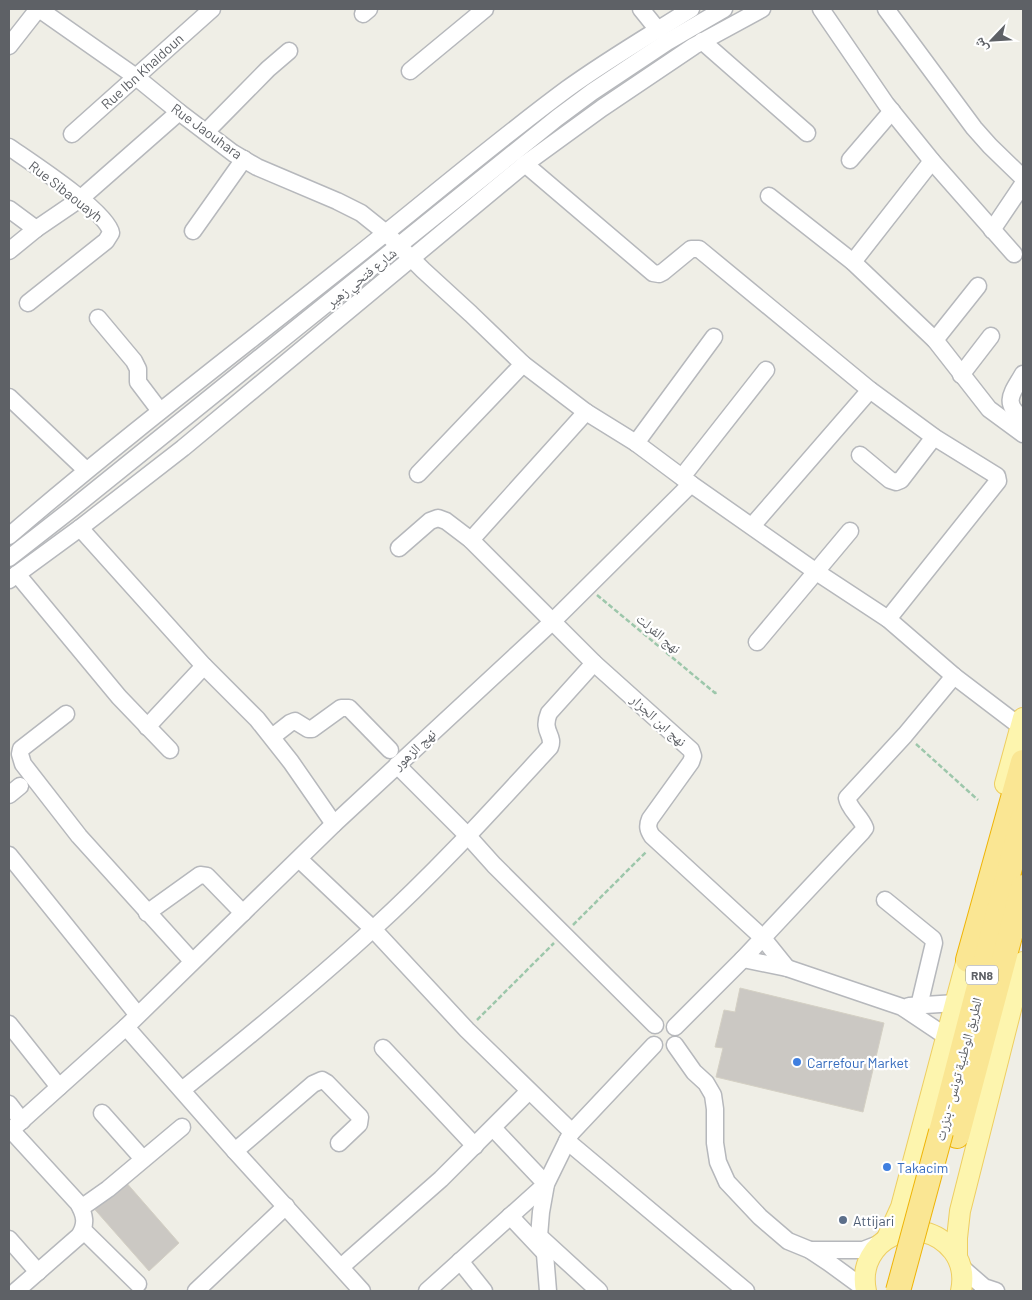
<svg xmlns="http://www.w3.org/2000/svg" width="1032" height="1300" font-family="Barlow,'Noto Naskh Arabic',sans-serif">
	<rect width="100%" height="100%" fill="#efeee6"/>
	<!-- building -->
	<g fill="#cbc8c3" stroke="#d4d0c4">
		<path d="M740 988 884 1023 863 1112 716 1077 723 1048 715 1047 724 1010 735 1012Z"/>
		<path d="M124 1180 179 1243 149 1271 90 1204Z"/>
	</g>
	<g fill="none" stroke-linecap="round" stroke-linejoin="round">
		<!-- minor casing -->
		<g stroke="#b6b8bc" stroke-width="19">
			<g id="minor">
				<path d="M39 9 136 77 179 112 233 153 257 167 337 201 361 213 386 233 423 270 471 314 523 364 586 412 636 443 691 484 815 571 888 619 954 676 1021 727"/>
				<path d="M641 9 658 30"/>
				<path d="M821 9 886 104 932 161 1014 254"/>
				<path d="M886 9 974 128 990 146 1023 178"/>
				<path d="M363 14 369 9"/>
				<path d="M702 41 807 133"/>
				<path d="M9 46 38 9"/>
				<path d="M410 71 485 9"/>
				<path d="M206 132 268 69 289 51"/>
				<path d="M72 134 212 9"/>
				<path d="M9 147C29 161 108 212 111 233L106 241 28 303"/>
				<path d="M850 160 892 111"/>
				<path d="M525 164 653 273 659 274 663 272 691 249H699L870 390 934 437 997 476 998 481 888 619"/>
				<path d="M769 196 853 262 935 340 989 409 1023 434"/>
				<path d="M9 209 36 229"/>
				<path d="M992 230 1023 184"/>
				<path d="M193 231 244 159"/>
				<path d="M9 251 36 229 80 199 179 112"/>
				<path d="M853 262 932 161"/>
				<path d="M98 318 134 361 138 369V382L160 411"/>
				<path d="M935 340 978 286"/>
				<path d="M1023 374C1013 392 1001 403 1023 418"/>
				<path d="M961 375 991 336"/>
				<path d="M9 397 86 470"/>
				<path d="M636 443 714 337"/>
				<path d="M860 455 890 480 896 482 901 480 934 437"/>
				<path d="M418 474 523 364"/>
				<path d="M682 477 766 370"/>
				<path d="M752 526 870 390"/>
				<path d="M80 528 204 666 257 719 291 762 334 824"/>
				<path d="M9 536C117 443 231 356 343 267 418 208 490 146 567 89 607 60 650 35 691 9"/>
				<path d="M471 540 586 412"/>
				<path d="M399 548 430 521 438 518 446 521 471 540 594 663 691 750 693 756 691 762 650 819C647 826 648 830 652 836L762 937 787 968"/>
				<path d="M9 558 73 508 557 118 592 92 667 42 724 9"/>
				<path d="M17 574 119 697 170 750"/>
				<path d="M9 580 80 528 183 448 525 164 602 108 694 46 762 9"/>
				<path d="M757 642 850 531"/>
				<path d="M66 714 21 749 20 754 23 764 79 836 192 961"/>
				<path d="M147 727 204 666"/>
				<path d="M272 737 290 723 295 721 308 729H312L341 708H349L390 750"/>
				<path d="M397 765 468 836 494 865 655 1025"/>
				<path d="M9 795 20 786"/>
				<path d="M9 855 137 1014"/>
				<path d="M299 859 373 929 467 1030 572 1132 654 1045"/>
				<path d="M885 900 933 939 934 943 919 1006"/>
				<path d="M147 913 200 875 207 876 243 913"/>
				<path d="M743 959 787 968 902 1007 947 1037"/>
				<path d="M909 1006 956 1003"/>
				<path d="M9 1024 59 1087"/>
				<path d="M126 1027 235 1151 362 1291"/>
				<path d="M675 1027 743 959 862 832 865 828C861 817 849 809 847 798L905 735 954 676"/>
				<path d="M675 1045 694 1072 706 1083 713 1095 715 1109V1143L718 1162 727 1182 760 1217 788 1241 810 1250 828 1262 865 1289"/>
				<path d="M383 1048 475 1146"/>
				<path d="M182 1090C247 1038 312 985 373 929 436 872 493 809 550 747 555 735 541 732 549 713L594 663"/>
				<path d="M9 1104 22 1121"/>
				<path d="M102 1113 143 1159"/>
				<path d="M11 1130 78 1203C85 1215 87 1224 79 1236L16 1291"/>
				<path d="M9 1132 126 1027 334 824 552 622 691 484"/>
				<path d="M567 1141 746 1291"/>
				<path d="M235 1151 313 1084 322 1080 327 1083 360 1117 359 1124 339 1143"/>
				<path d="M81 1208 108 1189 182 1127"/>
				<path d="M510 1216 543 1251"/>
				<path d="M83 1230 138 1284"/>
				<path d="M540 1237 599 1291"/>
				<path d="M9 1239 38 1272"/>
				<path d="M810 1250H863L881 1243"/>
				<path d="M460 1261 484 1291"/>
				<path d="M341 1267 441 1179 529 1091"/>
				<path d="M961 1267 984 1287 996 1291"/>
				<path d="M196 1291 286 1206"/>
				<path d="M427 1291 546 1184 493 1128"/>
				<path d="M548 1291 545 1254 539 1236 541 1212 546 1184 571 1133"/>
			</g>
		</g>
		<!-- major casing -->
		<g stroke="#eece61" stroke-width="22">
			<g id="major">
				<path d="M1005 784 1023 718"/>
				<path d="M887 1238 901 1207 971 944"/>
				<path d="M957 1256V1238L960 1211 1023 962"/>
				<path d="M866 1291C855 1239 920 1209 953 1251 962 1263 964 1277 961 1291"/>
			</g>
		</g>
		<!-- highway casing -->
		<g stroke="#efb406" stroke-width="26">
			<g id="highway">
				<path d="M968 960 1023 762"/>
				<path d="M941 1132 1023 818"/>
				<path d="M957 1136 1023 887"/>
			</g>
		</g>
		<!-- path -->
		<g stroke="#9dc7ab" stroke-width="2.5" stroke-dasharray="5 2.5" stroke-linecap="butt">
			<path d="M597 595 715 693 718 692"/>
			<path d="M916 744 978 800"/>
			<path d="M573 925 647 851"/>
			<path d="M477 1020 554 943"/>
		</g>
		<!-- minor -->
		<use href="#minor" stroke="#fff" stroke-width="16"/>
		<!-- major -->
		<use href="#major" stroke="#fdf5ae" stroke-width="20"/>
		<!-- highway -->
		<use href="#highway" stroke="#fae693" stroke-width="24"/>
		<!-- highway-bridge casing -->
		<g stroke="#efb406" stroke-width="26" stroke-linecap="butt">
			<path id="highway-bridge" d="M898 1291 941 1132"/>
		</g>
		<!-- highway-bridge -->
		<use href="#highway-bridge" stroke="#fae693" stroke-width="24"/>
	</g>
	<!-- markers -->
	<g fill="#3f7fe0" stroke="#fff" stroke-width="2">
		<circle cx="797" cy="1062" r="5"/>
		<circle cx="887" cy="1167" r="5"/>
	</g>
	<circle fill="#5c6f8a" stroke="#fff" stroke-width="2" cx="843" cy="1220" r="5"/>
	<g text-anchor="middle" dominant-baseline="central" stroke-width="4.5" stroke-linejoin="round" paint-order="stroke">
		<!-- shield labels -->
		<rect fill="#fff" stroke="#8e9094" stroke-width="1" x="966" y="965.5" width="32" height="19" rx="4"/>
		<g font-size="12" font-weight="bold" fill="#5e6166">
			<text x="982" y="975">RN8</text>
		</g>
		<!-- street labels -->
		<g font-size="14" fill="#5e6166" stroke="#fff">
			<text transform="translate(142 71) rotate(-42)">Rue Ibn Khaldoun</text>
			<text transform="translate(207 131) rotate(36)">Rue Jaouhara</text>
			<text transform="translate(66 191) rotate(38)">Rue Sibaouayh</text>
			<text transform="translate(361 277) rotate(-39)">شارع فتحي زهير</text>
			<text transform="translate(659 633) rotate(40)">نهج الفرلت</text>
			<text transform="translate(659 720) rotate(42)">نهج ابن الجزار</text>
			<text transform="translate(414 749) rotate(-43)">نهج الزهور</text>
			<text transform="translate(958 1069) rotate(-75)">الطريق الوطنية تونس - بنزرت</text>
		</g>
		<!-- shop labels -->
		<g font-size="14" fill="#366cbe" stroke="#fff" text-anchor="start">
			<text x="807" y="1062">Carrefour Market</text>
			<text x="897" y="1167">Takacim</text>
		</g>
		<!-- service labels -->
		<g font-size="14" fill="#4e5e75" stroke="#fff" text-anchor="start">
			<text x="853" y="1220">Attijari</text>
		</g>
	</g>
	<!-- border -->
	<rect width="1032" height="1300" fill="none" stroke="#5e6166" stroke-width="20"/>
	<!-- north arrow -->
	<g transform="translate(992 40) rotate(245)" stroke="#ffffff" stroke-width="4" paint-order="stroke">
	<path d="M0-4L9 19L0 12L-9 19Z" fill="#5e6166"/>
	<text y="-8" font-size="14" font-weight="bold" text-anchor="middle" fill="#5e6166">ش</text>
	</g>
</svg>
